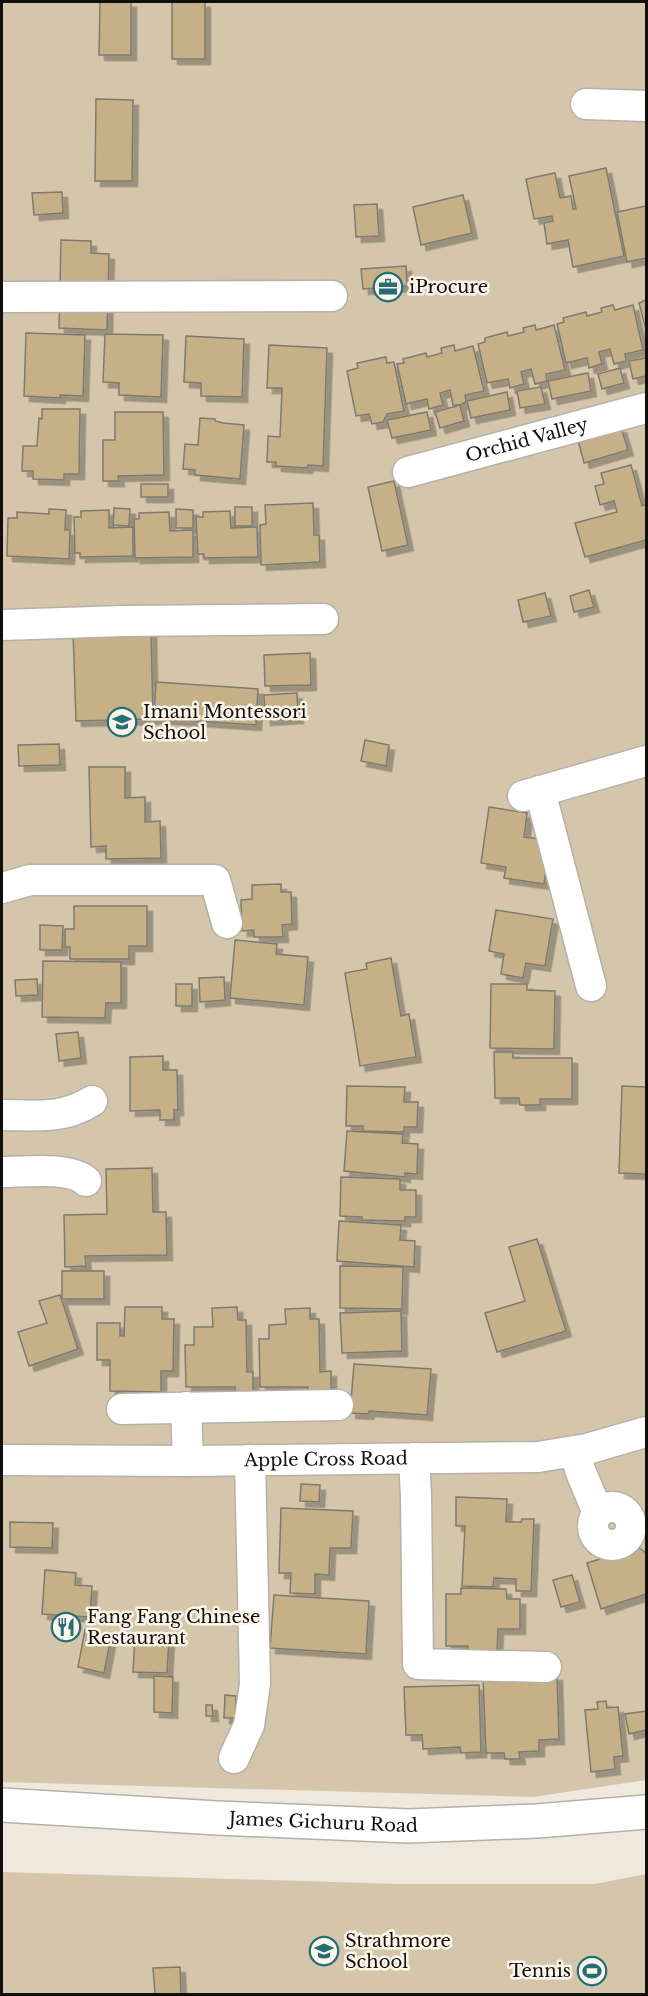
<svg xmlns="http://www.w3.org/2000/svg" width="648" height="1996" font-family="'Libre Baskerville',serif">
	<defs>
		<filter id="shadow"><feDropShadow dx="5.5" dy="5.5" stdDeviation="0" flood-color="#0004"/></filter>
	</defs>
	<rect width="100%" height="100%" fill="#eee8dd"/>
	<!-- green -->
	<g fill="#d5c6ab">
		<path d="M2 2H646V1780L533 1797 2 1782Z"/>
		<path d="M2 1872 399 1884H595L646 1874V1994H2Z"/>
	</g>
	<!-- building -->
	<g fill="#c6b088" stroke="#7f7a70" stroke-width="1.5" filter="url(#shadow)">
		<path d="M100 2H131V55H99Z"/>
		<rect x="172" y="2" width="33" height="57"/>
		<path d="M96 99 133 100 132 181H95Z"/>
		<path d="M606 168 624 256 573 267 568 240 547 244 544 223 553 221 552 216 534 219 526 179 555 173 560 198 571 196 573 209H576L569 176Z"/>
		<path d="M62 192 63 213 34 215 32 193Z"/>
		<path d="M463 195 472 233 421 245 413 207Z"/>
		<path d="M377 204 379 236 356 237 354 205Z"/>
		<path d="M646 206V258L627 262 617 212Z"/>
		<path d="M61 240 91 241V253L109 254 107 330 59 328Z"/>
		<path d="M406 266 407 286 363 289 361 269Z"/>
		<path d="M646 300V330L639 303Z"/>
		<path d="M613 305 615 310 633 305 643 350 625 354 626 361 614 364 610 349 599 352 602 364 589 368 587 358 566 363 557 324 564 322 563 318 586 312 587 316 602 312 601 308Z"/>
		<path d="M535 325 536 330 554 325 565 370 546 374 547 381 535 384 531 369 521 372 524 384 510 388 508 379 487 383 478 344 485 342V338L507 332 508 336 524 332 523 328Z"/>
		<path d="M26 333 85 335 83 396 60 395V398L24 396Z"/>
		<path d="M105 334 163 335 161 397 119 395V383L103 382Z"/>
		<path d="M186 336 244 339 242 397 201 396V383L184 382Z"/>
		<path d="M269 345 327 348 323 466 308 465 307 468 276 466V462H267L268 436 280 437 282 388H267Z"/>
		<path d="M454 345 455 351 473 346 484 391 465 395 466 402 460 405H453L450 390 440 393 443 405 429 409 427 399 406 404 397 364 404 363 403 359 426 353 427 357 442 353 441 348Z"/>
		<path d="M386 357 387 363 394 362 404 411 387 414 383 422 372 424 369 414 356 416 347 371 358 368 357 363Z"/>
		<path d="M646 358V376L633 379 629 361Z"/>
		<path d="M620 368 624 383 602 389 598 374Z"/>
		<path d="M588 373 591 391 552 399 548 381Z"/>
		<path d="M541 387 545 404 520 408 517 391Z"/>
		<path d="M507 392 510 410 471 418 467 401Z"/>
		<path d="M460 405 464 421 440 428 435 412Z"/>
		<path d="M42 409H80L79 474H64V480L33 479V471H22L23 446H37L39 418 42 419Z"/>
		<path d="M115 412H163L164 475 118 476 119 481H103V440H115Z"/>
		<path d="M427 412 431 430 392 438 387 420Z"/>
		<path d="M200 418 215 419V421L223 423 244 425 240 479 195 475V470L183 469 185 444 198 445Z"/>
		<path d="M621 427 628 450 584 463 578 440Z"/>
		<path d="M631 465 642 506 646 504V540L585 557 575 523 617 512 614 501 600 505 595 486 604 484 601 473Z"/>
		<path d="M394 481 408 545 382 551 368 487Z"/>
		<rect x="141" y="484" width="27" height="13"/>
		<path d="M313 503 314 535H319L320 562 261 565 260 525 266 524 265 505Z"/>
		<rect x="235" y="507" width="17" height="19"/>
		<path d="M114 508 130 509 129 526 113 525Z"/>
		<path d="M49 509 66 510 65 530H70L69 559 7 556 8 518H17V512L49 514Z"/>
		<path d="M176 509 193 510V528H176Z"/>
		<path d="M109 510V528L133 527V556L80 557V553H75L74 517H81V511Z"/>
		<path d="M230 511 231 528 257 527 258 557 204 558V554H198L196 517H203V512Z"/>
		<path d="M169 512 170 531 193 530V557L135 558 134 519H139V513Z"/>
		<path d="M589 590 594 607 574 612 570 596Z"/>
		<path d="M545 593 551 616 523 622 518 600Z"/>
		<path d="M151 628 153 719 76 721 73 630Z"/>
		<path d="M310 653 311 685 265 686 264 655Z"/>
		<path d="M156 682 258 689 256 725 154 718Z"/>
		<path d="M297 693 298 718 265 720 264 695Z"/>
		<path d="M365 740 389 745 386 766 361 761Z"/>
		<path d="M59 744 60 765 19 766 18 745Z"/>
		<path d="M89 767H125V798L145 797V822L160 821 161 858 106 859V846L91 847Z"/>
		<path d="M489 807 527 813 524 837 550 840 544 884 504 878 506 867 481 863Z"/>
		<path d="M281 884V892H291L292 924 282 925 283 937H254V930L242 931 241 900 252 899V885Z"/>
		<path d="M74 906H147V946H129V959H70V947H65V929H74Z"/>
		<path d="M496 910 553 919 545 966 526 963 523 978 501 974 504 954 489 951Z"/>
		<path d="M40 925 63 926 62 950H40Z"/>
		<path d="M235 940 277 944 276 954 308 957 304 1005 230 998Z"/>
		<path d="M391 958 401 1016 409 1014 416 1057 360 1066 345 973 367 969 366 963Z"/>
		<path d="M43 961 121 962V1003H106L105 1018 42 1017Z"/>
		<path d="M224 977 225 1000 200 1002 199 978Z"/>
		<path d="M37 979 38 995 16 996 15 980Z"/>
		<rect x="176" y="984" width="16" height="22"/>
		<path d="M491 984H527V990L555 991 554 1049 490 1048Z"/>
		<path d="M78 1032 81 1058 59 1061 56 1034Z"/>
		<path d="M494 1052H513V1058H572V1099H540V1105H520L519 1098H495Z"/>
		<path d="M163 1056V1070H177L178 1110H174V1120H160V1110L130 1111V1057Z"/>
		<path d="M347 1086 405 1087 404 1102H418L417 1127H404V1132L363 1131V1126H346Z"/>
		<path d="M622 1086 646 1087V1174L619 1173Z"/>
		<path d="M347 1131 403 1134 402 1143 418 1144 417 1174 405 1173V1177L344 1171Z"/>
		<path d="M152 1168 153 1212H166L167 1255 85 1256 86 1266 65 1267 64 1215 107 1214 106 1169Z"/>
		<path d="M341 1177 400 1179V1190H416V1217H405V1221L362 1220V1217L340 1216Z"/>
		<path d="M339 1221 401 1225 400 1240 415 1241 414 1267 337 1261Z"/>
		<path d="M537 1239 566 1331 497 1352 485 1313 525 1301 509 1247Z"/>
		<path d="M340 1266 403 1267 402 1309 340 1308Z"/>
		<rect x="62" y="1271" width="42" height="28"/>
		<path d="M60 1295 78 1349 29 1366 18 1332 47 1323 39 1301Z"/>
		<path d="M125 1307H162V1319H174L173 1371H161V1392L110 1391V1360H97V1323H120V1336H124Z"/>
		<path d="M237 1307 238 1320H246L247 1372H253V1394H235V1387H186L185 1345H194V1327H213L212 1308Z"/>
		<path d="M310 1308V1319H319L320 1372 331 1371V1393L308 1394V1387H260L259 1339H269V1325L286 1324 285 1309Z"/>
		<path d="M401 1311 402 1351 342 1353 340 1313Z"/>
		<path d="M354 1364 431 1369 427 1415 369 1411 368 1414 350 1413Z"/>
		<path d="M301 1484 320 1485 319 1502 300 1501Z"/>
		<path d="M456 1497 507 1499 506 1522H521L522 1519H534L531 1591H516V1579L494 1578 493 1587 462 1586 465 1526H456Z"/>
		<path d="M281 1508 353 1511 351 1548H330L329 1575 315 1574V1594L290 1593 291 1573H279Z"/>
		<path d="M10 1522 53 1523 52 1548 10 1547Z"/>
		<path d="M638 1547 646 1553V1594L601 1609 587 1563Z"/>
		<path d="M45 1570 76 1573 75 1585 92 1586 90 1617 42 1614Z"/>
		<path d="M572 1575 580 1602 561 1607 553 1580Z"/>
		<path d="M461 1588 506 1589 507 1599H520V1629H498L497 1654 468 1653V1646H446V1594H461Z"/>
		<path d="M274 1595 369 1601 366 1654 270 1648Z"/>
		<path d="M85 1630 111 1636 104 1673 78 1667Z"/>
		<path d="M135 1637 169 1638 167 1673 133 1672Z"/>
		<path d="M557 1675 559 1739 539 1740V1751L519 1752 520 1759H505L504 1753H486L483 1678Z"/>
		<path d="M154 1676 173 1677 172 1713 154 1712Z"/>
		<path d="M479 1685 481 1752 461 1753 460 1747 423 1749 422 1735H406L404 1687Z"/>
		<path d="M225 1695 236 1696 235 1718H224Z"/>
		<path d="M606 1701 607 1708 618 1707 623 1756 614 1757 615 1769 591 1772 585 1710 598 1709 597 1702Z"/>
		<path d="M206 1705H212L213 1716H206Z"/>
		<path d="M646 1711V1730L629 1734 625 1714Z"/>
		<path d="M180 1967 181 1994H155L153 1968Z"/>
	</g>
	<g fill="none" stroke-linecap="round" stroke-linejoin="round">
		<!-- minor casing -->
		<g stroke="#b6b0a6" stroke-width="33">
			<g id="minor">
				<path d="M586 104 646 106"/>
				<path d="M2 297 332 296"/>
				<path id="s1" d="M408 472 646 408"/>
				<path d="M2 625 123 621 323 619"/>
				<path d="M540 791 591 986"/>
				<path d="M523 796 646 761"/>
				<path d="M2 888 30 880H215L227 923"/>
				<path d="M2 1115C36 1115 62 1120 92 1101"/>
				<path d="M2 1172C24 1172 69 1166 86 1181"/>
				<path d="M186 1407 188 1461"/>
				<path d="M122 1409 338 1405"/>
				<path d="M575 1451 580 1470 598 1513"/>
				<path d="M414 1458 416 1496 418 1664 546 1667"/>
				<path id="s2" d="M2 1460 188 1461 538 1457 587 1449 646 1432"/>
				<circle cx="612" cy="1526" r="19"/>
				<path d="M234 1758 249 1725 255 1684 250 1460"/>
			</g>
		</g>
		<!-- major casing -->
		<g stroke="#b6b0a6" stroke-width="36">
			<g id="major">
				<path id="s3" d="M2 1805 217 1818 409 1826 537 1821 646 1812"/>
			</g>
		</g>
		<!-- minor -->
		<use href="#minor" stroke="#fff" stroke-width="30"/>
		<!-- major -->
		<use href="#major" stroke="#fff" stroke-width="33"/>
	</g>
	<!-- icons -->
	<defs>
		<g id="office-ring" transform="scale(1.5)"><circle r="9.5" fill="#fbf5ea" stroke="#246e75" stroke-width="1.5"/><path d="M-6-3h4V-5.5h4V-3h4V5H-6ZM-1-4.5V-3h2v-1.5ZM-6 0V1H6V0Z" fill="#246e75"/></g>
		<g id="school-ring" transform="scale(1.5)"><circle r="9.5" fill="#fbf5ea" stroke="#246e75" stroke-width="1.5"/><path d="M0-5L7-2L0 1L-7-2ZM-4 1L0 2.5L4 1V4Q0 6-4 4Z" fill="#246e75"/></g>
		<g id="restaurant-ring" transform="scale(1.5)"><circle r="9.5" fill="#fbf5ea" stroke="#246e75" stroke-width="1.5"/><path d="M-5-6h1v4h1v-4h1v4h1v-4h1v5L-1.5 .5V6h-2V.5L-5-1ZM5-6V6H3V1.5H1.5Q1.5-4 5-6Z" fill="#246e75"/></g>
		<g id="stadium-ring" transform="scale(1.5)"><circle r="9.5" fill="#fbf5ea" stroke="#246e75" stroke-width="1.5"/><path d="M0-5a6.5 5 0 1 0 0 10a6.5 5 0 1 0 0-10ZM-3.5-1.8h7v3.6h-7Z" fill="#246e75"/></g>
	</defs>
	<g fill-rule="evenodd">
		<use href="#office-ring" x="388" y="287"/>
		<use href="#school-ring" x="122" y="722"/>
		<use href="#restaurant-ring" x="66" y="1627"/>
		<use href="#school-ring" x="324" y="1951"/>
		<use href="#stadium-ring" x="592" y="1971"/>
	</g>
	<g text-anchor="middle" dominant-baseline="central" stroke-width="5" stroke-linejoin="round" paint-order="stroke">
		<!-- poi labels -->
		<g font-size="18" fill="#110f0c" stroke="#fbf5ea" text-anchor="start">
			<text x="409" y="287">iProcure</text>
			<text x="143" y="712">Imani Montessori<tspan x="143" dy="21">School</tspan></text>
			<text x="87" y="1617">Fang Fang Chinese<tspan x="87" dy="21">Restaurant</tspan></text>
			<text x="345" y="1941">Strathmore<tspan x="345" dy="21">School</tspan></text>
			<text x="571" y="1971" text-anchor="end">Tennis</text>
		</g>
		<!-- street labels -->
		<g font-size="18" fill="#110f0c" stroke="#fbf5ea">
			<text stroke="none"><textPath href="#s1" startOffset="123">Orchid Valley</textPath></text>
			<text stroke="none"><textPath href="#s2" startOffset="324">Apple Cross Road</textPath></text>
			<text stroke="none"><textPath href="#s3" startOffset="322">James Gichuru Road</textPath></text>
		</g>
	</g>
	<!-- border -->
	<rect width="648" height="1996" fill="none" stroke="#110f0c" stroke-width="6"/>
</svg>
